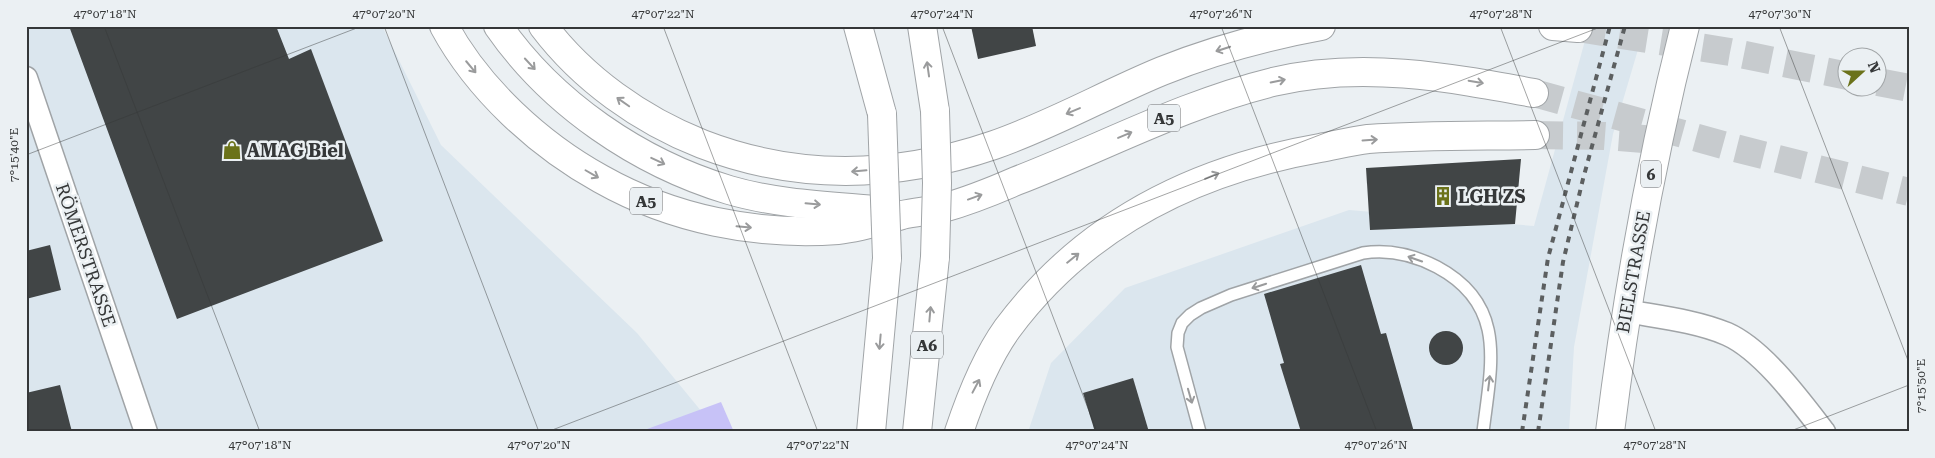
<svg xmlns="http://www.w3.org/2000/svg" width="1935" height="458" font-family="'Roboto Serif',serif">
	<rect width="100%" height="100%" fill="#ebf0f3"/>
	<!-- built -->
	<g fill="#dbe6ee">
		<path d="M26 26H382L441 145 637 333 711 423 687 432H26Z"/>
		<path d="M1589 26H1645L1613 134 1574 347 1569 432H1028L1051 363 1125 288 1349 210 1534 226Z"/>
	</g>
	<!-- green -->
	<path fill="#c7c2f7" d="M721 402 734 432H639Z"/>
	<!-- building -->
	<g fill="#414546">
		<path d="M69 26H276L289 59 311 49 383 241 177 319Z"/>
		<path d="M971 26H1032L1036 46 978 59Z"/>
		<path d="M1521 159 1515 224 1370 230 1366 168Z"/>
		<path d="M50 245 61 290 26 299V251Z"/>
		<path d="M1361 265 1381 334 1386 333 1414 432H1301L1280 364 1284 363 1264 294Z"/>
		<circle cx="1446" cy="348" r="17"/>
		<path d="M1133 378 1149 432H1095L1083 393Z"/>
		<path d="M60 385 72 432H26V393Z"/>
	</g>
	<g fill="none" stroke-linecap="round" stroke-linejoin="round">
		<!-- motorway-tunnel -->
		<g stroke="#c7cbce" stroke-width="28" stroke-dasharray="28 14" stroke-linecap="butt">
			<path d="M1578 28 1730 52 1848 76"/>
			<path d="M1878 82 1909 88"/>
			<path d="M1534 93 1723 145 1909 192"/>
			<path d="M1535 135 1604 136 1657 140"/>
		</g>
		<!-- service casing -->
		<g stroke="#a0a4a7" stroke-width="14">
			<path id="service" d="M1200 432 1177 347 1178 333 1182 323 1190 315 1201 308 1231 295 1363 253C1388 249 1414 255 1437 267 1508 305 1491 365 1483 432"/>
		</g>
		<!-- minor casing -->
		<g stroke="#a0a4a7" stroke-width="25">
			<g id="minor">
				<path d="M26 78 146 432"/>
				<path d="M1626 311C1659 317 1696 321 1727 334 1763 350 1800 401 1824 432"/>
			</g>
		</g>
		<!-- primary casing -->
		<g stroke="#a0a4a7" stroke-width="30">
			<path id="primary" d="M1610 432C1627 295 1651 160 1685 26"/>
		</g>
		<!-- motorway casing -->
		<g stroke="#a0a4a7" stroke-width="30">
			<g id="motorway">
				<path d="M444 26C478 89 539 145 601 179 672 219 756 236 838 230 859 228 881 221 902 215 915 212 930 211 943 208 968 201 993 191 1016 181 1102 148 1183 104 1273 82 1360 61 1448 77 1534 93"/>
				<path d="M498 26C552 104 639 163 729 190 780 205 835 206 887 211"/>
				<path d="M543 26C583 79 641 120 702 144 798 181 897 178 994 145 1052 125 1106 94 1162 71 1214 50 1266 36 1321 26"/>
				<path d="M858 26 882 114"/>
				<path d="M922 26 935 111"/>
				<path d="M1553 26 1578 28"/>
				<path d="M871 432 887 258"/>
				<path d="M917 432 935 257"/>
				<path d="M959 432C970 399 987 357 1007 329 1084 225 1194 170 1320 148 1336 145 1352 141 1368 139 1424 135 1480 136 1535 135"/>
			</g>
		</g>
		<!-- service -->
		<use href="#service" stroke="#fff" stroke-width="11"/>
		<!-- minor -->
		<use href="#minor" stroke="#fff" stroke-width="22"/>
		<!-- primary -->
		<use href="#primary" stroke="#fff" stroke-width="28"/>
		<!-- motorway -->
		<use href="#motorway" stroke="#fff" stroke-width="28"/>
		<!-- rail -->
		<g stroke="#5c5f60" stroke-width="4" stroke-dasharray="6 6" stroke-linecap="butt">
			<path d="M1522 432 1548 258 1610 26"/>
			<path d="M1538 432 1563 262 1583 179 1625 26"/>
		</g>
		<!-- motorway-bridge casing -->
		<g stroke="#a0a4a7" stroke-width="30" stroke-linecap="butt">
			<g id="motorway-bridge">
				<path d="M935 111 937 183 935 257"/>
				<path d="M882 114 887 258"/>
			</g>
		</g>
		<!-- motorway-bridge -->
		<use href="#motorway-bridge" stroke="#fff" stroke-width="28"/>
	</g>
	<!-- one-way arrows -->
	<defs><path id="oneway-shaft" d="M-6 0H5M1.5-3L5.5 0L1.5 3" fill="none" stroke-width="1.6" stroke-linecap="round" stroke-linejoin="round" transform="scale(1.25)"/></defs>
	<g stroke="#9a9b9c">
		<use href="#oneway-shaft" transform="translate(1223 49) rotate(162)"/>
		<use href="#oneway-shaft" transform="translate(530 64) rotate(47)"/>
		<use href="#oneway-shaft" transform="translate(471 67) rotate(50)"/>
		<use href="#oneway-shaft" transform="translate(928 69) rotate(-98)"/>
		<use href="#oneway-shaft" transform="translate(1278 81) rotate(-12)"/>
		<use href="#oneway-shaft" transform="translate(1476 82) rotate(10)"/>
		<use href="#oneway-shaft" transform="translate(623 102) rotate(-145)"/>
		<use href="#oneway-shaft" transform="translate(1073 111) rotate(157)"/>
		<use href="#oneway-shaft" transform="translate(1125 135) rotate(-23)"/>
		<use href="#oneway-shaft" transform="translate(1370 140) rotate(-4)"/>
		<use href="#oneway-shaft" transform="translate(658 161) rotate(25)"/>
		<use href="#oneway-shaft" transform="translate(859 171) rotate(175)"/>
		<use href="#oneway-shaft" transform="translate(592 174) rotate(30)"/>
		<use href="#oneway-shaft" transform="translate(1212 176) rotate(-23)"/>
		<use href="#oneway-shaft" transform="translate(975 197) rotate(-20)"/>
		<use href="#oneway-shaft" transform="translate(813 204) rotate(5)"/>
		<use href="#oneway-shaft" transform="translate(744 227) rotate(5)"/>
		<use href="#oneway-shaft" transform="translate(1073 258) rotate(-39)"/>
		<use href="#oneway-shaft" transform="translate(1415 259) rotate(-161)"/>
		<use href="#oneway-shaft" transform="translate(1259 286) rotate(162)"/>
		<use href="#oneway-shaft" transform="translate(930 314) rotate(-85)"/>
		<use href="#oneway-shaft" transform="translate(880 342) rotate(95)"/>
		<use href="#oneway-shaft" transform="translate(1489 383) rotate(-83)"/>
		<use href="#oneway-shaft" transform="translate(976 386) rotate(-62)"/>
		<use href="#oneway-shaft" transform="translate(1190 396) rotate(74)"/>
	</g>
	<!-- ticks -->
	<path fill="none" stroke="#353738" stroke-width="1" stroke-opacity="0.45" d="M104 26 260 432M384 26 539 432M663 26 818 432M942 26 1097 432M1221 26 1377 432M1500 26 1656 432M1779 26 1909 363M26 155 362 26M547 432 1603 26M1788 432 1909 385"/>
	<!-- icons -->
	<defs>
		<g id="shop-bare" transform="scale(1.5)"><path d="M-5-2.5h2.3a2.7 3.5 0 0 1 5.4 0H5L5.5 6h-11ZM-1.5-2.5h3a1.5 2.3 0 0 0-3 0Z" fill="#6b721a" stroke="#ebf0f3" stroke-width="2.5" paint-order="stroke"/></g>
		<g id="building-bare" transform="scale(1.5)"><path d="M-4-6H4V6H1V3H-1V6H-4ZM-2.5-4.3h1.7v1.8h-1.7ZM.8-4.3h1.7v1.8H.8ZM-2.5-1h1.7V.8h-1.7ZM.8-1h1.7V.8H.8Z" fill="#6b721a" stroke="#ebf0f3" stroke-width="2.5" paint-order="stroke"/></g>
	</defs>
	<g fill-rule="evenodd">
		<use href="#shop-bare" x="232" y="150"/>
		<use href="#building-bare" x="1443" y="196"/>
	</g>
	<g text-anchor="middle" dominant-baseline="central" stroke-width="5" stroke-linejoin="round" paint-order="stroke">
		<!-- shield labels -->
		<g fill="#ebf0f3" stroke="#6c6e70" stroke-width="1">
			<rect x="1148" y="104.5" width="32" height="27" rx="4"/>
			<rect x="1641" y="160.5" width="20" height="27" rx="4"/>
			<rect x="630" y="187.5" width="32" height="27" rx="4"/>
			<rect x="911" y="331.5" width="32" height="27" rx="4"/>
		</g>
		<g font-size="16" font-weight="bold" fill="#353738">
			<text x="1164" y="118">A5</text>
			<text x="1651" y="174">6</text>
			<text x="646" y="201">A5</text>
			<text x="927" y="345">A6</text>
		</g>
		<!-- poi labels -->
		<g font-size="18" font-weight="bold" fill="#353738" stroke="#ebf0f3" text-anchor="start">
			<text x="247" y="150">AMAG Biel</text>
			<text x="1458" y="196">LGH ZS</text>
		</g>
		<!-- street labels -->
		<g font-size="18" fill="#353738" stroke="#ebf0f3">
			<text transform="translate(86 255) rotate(71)">RÖMERSTRASSE</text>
			<text transform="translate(1633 272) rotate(-80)">BIELSTRASSE</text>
		</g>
	</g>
	<!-- border -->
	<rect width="1935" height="458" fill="none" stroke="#ebf0f3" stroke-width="55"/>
	<!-- north arrow -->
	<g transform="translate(1862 72) rotate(69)"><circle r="24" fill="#ebf0f3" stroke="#a2a6a8"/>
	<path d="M0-4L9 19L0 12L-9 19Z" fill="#6b721a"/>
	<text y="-8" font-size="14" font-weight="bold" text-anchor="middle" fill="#353738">N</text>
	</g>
	<rect x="28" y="28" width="1880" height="402" fill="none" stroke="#353738" stroke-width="2"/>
	<g font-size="12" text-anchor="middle" fill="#353738">
		<text x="105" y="18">47°07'18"N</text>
		<text x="384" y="18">47°07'20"N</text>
		<text x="663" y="18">47°07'22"N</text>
		<text x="942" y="18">47°07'24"N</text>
		<text x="1221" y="18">47°07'26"N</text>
		<text x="1501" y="18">47°07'28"N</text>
		<text x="1780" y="18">47°07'30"N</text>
		<text transform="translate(14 155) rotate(-90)" y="4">7°15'40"E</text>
		<text transform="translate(1921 386) rotate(-90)" y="4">7°15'50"E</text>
		<text x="260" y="449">47°07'18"N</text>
		<text x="539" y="449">47°07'20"N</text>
		<text x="818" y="449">47°07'22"N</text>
		<text x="1097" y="449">47°07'24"N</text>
		<text x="1376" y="449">47°07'26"N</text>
		<text x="1655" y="449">47°07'28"N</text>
	</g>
</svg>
